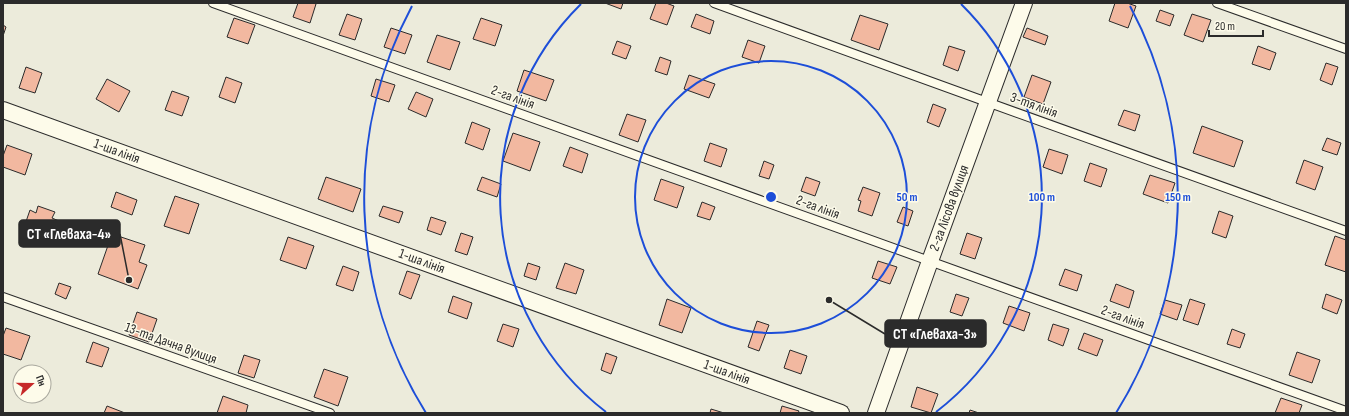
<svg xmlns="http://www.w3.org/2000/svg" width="1349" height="416" font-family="'Sofia Sans Condensed',sans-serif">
	<rect width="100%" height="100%" fill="#fdfbea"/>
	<!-- green -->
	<path fill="#ecebdb" stroke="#74746e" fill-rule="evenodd" d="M3 3H1346V413H3ZM20 372H44V396H20Z"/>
	<!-- building -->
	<g fill="#f2b8a0" stroke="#2b2b2b">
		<path d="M298 3H313L316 4 310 23 293 17Z"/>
		<path d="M605 3H623L621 9Z"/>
		<path d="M656 3H666L674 6 667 25 650 19Z"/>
		<path d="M1115 3H1127L1136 6 1128 28 1109 21Z"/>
		<path d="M1160 10 1174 15 1170 26 1156 21Z"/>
		<path d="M347 14 362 19 355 40 339 35Z"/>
		<path d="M696 14 714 21 710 34 691 27Z"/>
		<path d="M1192 14 1211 20 1203 42 1184 35Z"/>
		<path d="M860 15 888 24 879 50 851 40Z"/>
		<path d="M234 18 255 25 248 44 227 37Z"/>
		<path d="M481 18 502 25 495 46 473 39Z"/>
		<path d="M3 25 6 27 3 36Z"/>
		<path d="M391 28 412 35 405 54 384 47Z"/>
		<path d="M1027 28 1048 36 1045 45 1023 37Z"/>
		<path d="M437 35 460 42 450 70 427 62Z"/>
		<path d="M748 40 765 46 759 63 742 57Z"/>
		<path d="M617 41 631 46 626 59 612 54Z"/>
		<path d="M949 46 965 51 958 71 943 65Z"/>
		<path d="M1258 46 1276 53 1270 70 1252 64Z"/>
		<path d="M660 57 671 61 667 75 655 71Z"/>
		<path d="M1326 63 1338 67 1332 85 1320 80Z"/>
		<path d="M26 67 42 73 35 93 19 88Z"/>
		<path d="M524 70 554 80 546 101 517 91Z"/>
		<path d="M689 75 715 84 709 98 684 89Z"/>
		<path d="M1032 75 1051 82 1043 104 1024 97Z"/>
		<path d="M226 77 242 83 235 103 219 97Z"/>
		<path d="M107 79 130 91 119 112 96 99Z"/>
		<path d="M376 79 395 85 389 102 371 96Z"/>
		<path d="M172 91 189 97 182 116 165 110Z"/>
		<path d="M416 92 433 99 426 117 408 109Z"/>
		<path d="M933 104 946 109 939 127 927 122Z"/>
		<path d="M1124 110 1140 115 1135 131 1118 125Z"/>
		<path d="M627 114 646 120 638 142 619 135Z"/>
		<path d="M472 122 490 129 483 150 465 143Z"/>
		<path d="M1202 126 1243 141 1234 167 1193 153Z"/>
		<path d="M513 133 540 142 530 171 503 161Z"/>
		<path d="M1327 138 1341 143 1337 155 1322 150Z"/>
		<path d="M710 143 727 149 721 167 704 161Z"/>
		<path d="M7 145 32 154 25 175 3 167V156Z"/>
		<path d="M570 147 588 154 582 173 563 166Z"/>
		<path d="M1049 149 1068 155 1062 174 1043 167Z"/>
		<path d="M1304 160 1323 167 1315 190 1296 183Z"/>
		<path d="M764 161 774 165 769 179 759 176Z"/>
		<path d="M1090 163 1107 169 1101 187 1084 181Z"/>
		<path d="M1150 175 1175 183 1168 203 1143 194Z"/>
		<path d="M326 177 361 189 353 212 318 199Z"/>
		<path d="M482 177 501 184 497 197 477 190Z"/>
		<path d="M806 177 820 182 815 196 801 191Z"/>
		<path d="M661 179 684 187 677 208 654 200Z"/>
		<path d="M863 187 880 193 872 216 858 211 861 201 858 200Z"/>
		<path d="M116 192 137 200 132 215 111 207Z"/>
		<path d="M175 196 199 204 189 234 164 226Z"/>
		<path d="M702 202 715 207 710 220 697 216Z"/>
		<path d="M38 206 55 212 52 218 59 221 51 244 22 233 30 210 36 213Z"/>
		<path d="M383 206 403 212 399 223 379 216Z"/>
		<path d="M903 207 913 211 908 226 897 222Z"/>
		<path d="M1219 211 1233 216 1226 238 1212 233Z"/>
		<path d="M431 217 446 222 441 235 427 230Z"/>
		<path d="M461 233 473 237 467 255 455 251Z"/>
		<path d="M967 233 982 238 975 259 960 254Z"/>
		<path d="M112 234 145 245 139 262 147 265 138 289 98 274Z"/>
		<path d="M1335 236 1346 240V272L1325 265Z"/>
		<path d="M288 237 314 246 306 269 280 260Z"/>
		<path d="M878 261 897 267 890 284 872 278Z"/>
		<path d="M528 263 540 267 536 280 524 276Z"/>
		<path d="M565 263 584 270 576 294 556 288Z"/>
		<path d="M343 266 359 272 353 291 336 285Z"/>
		<path d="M1065 269 1082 275 1077 291 1059 285Z"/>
		<path d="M407 271 420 275 411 299 399 294Z"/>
		<path d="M59 283 71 287 66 299 55 294Z"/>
		<path d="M1116 284 1134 291 1129 308 1110 301Z"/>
		<path d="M956 294 969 298 962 316 950 312Z"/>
		<path d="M1326 294 1342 300 1337 314 1322 308Z"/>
		<path d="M453 296 472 303 467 319 448 312Z"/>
		<path d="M667 299 691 308 682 333 659 325Z"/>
		<path d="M1190 299 1205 304 1198 325 1183 320Z"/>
		<path d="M1165 300 1182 305 1177 320 1160 314Z"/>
		<path d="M1009 306 1030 313 1024 331 1003 323Z"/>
		<path d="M137 312 157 319 149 342 129 335Z"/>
		<path d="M757 321 769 325 759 351 748 347Z"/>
		<path d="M503 324 519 329 513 347 497 341Z"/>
		<path d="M1053 324 1069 329 1063 346 1048 340Z"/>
		<path d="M6 328 30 336 21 360 3 354V336Z"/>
		<path d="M1232 329 1245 334 1240 348 1227 344Z"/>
		<path d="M1084 333 1103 340 1097 356 1078 349Z"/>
		<path d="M93 342 109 348 102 367 86 362Z"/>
		<path d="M790 350 807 356 801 374 784 368Z"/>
		<path d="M1297 352 1320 360 1312 383 1289 375Z"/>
		<path d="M606 353 617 357 611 374 601 370Z"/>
		<path d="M244 355 260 360 254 378 238 373Z"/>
		<path d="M324 369 348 377 338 406 314 397Z"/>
		<path d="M917 387 938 394 931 413 911 407Z"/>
		<path d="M223 396 248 405 246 413H217Z"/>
		<path d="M1281 398 1302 405 1299 413H1275Z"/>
		<path d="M107 406 125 413H104Z"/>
		<path d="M782 406 799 411 798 413H780Z"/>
		<path d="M711 409 724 413H710Z"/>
		<path d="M970 410 979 413H969Z"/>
	</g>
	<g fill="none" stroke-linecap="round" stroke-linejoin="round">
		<!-- service casing -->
		<g stroke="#2b2b2b" stroke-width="10">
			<g id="service">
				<path d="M213 3 1346 411"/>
				<path d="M714 3 987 102 1346 231"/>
				<path d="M1217 3 1346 49"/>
				<path d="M3 297 330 413"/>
			</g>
		</g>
		<!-- minor casing -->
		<g stroke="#2b2b2b" stroke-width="18">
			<g id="minor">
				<path d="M3 110 841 413"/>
				<path d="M876 413 930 261 1024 3"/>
			</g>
		</g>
		<!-- service -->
		<use href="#service" stroke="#fdfbea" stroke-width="8"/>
		<!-- minor -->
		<use href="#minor" stroke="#fdfbea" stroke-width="16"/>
	</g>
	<!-- distance rings -->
	<g fill="none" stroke="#1d4ed8" stroke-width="2">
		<circle cx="771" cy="197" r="136"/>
		<path d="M606 412A271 271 0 0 1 581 4M961 4A271 271 0 0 1 936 412"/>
		<path d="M426 413A407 407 0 0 1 412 6M1130 6A407 407 0 0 1 1116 413"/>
	</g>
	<g text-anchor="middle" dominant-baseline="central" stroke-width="3" stroke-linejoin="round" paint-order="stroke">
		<!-- street labels -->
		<g font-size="14" fill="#2b2b2b" stroke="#fdfbea">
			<text transform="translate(513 97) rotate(20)">2-га лінія</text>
			<text transform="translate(1034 105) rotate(20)">3-тя лінія</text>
			<text transform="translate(117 151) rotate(20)">1-ша лінія</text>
			<text transform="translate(818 207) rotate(20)">2-га лінія</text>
			<text transform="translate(949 208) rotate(-70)">2-га Лісова вулиця</text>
			<text transform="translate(422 261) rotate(20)">1-ша лінія</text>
			<text transform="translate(1123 317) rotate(20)">2-га лінія</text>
			<text transform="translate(171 343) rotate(20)">13-та Дачна вулиця</text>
			<text transform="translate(727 372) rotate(20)">1-ша лінія</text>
		</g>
	</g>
	<circle cx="771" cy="197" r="6" fill="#1d4ed8" stroke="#fdfbea" stroke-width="2"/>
	<g font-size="12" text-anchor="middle" font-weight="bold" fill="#1d4ed8" stroke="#fdfbea" stroke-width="3" stroke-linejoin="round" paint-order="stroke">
		<text x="907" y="201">50 m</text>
		<text x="1042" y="201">100 m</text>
		<text x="1178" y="201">150 m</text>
	</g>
	<!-- callouts -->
	<path fill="none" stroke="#2b2b2b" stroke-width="1.5" d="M129 280L120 234M829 300L885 334"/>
	<g fill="#2b2b2b" stroke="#fdfbea" stroke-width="1.5">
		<circle cx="129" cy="280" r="4"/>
		<circle cx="829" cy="300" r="4"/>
	</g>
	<g fill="#2b2b2b" stroke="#2b2b2b" stroke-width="1.5">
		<rect x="19" y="220" width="101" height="27" rx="4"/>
		<rect x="885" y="320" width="101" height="27" rx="4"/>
	</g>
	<g font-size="15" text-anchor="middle" font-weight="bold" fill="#fff">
		<text x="69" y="239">СТ «Глеваха-4»</text>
		<text x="935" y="339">СТ «Глеваха-3»</text>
	</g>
	<!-- border -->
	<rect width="1349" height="416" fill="none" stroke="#2b2b2b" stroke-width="8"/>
	<!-- north arrow -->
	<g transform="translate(32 384) rotate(69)"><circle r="19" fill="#fdfbea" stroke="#a9a89e"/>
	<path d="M0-3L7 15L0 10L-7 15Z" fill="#c62828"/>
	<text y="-6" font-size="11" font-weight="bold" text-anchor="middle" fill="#2b2b2b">Пн</text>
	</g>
	<!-- scale -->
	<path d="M1209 30v6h54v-6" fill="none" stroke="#2b2b2b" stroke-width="2"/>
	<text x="1215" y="30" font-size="12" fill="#2b2b2b" stroke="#fdfbea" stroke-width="3" paint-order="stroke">20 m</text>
</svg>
